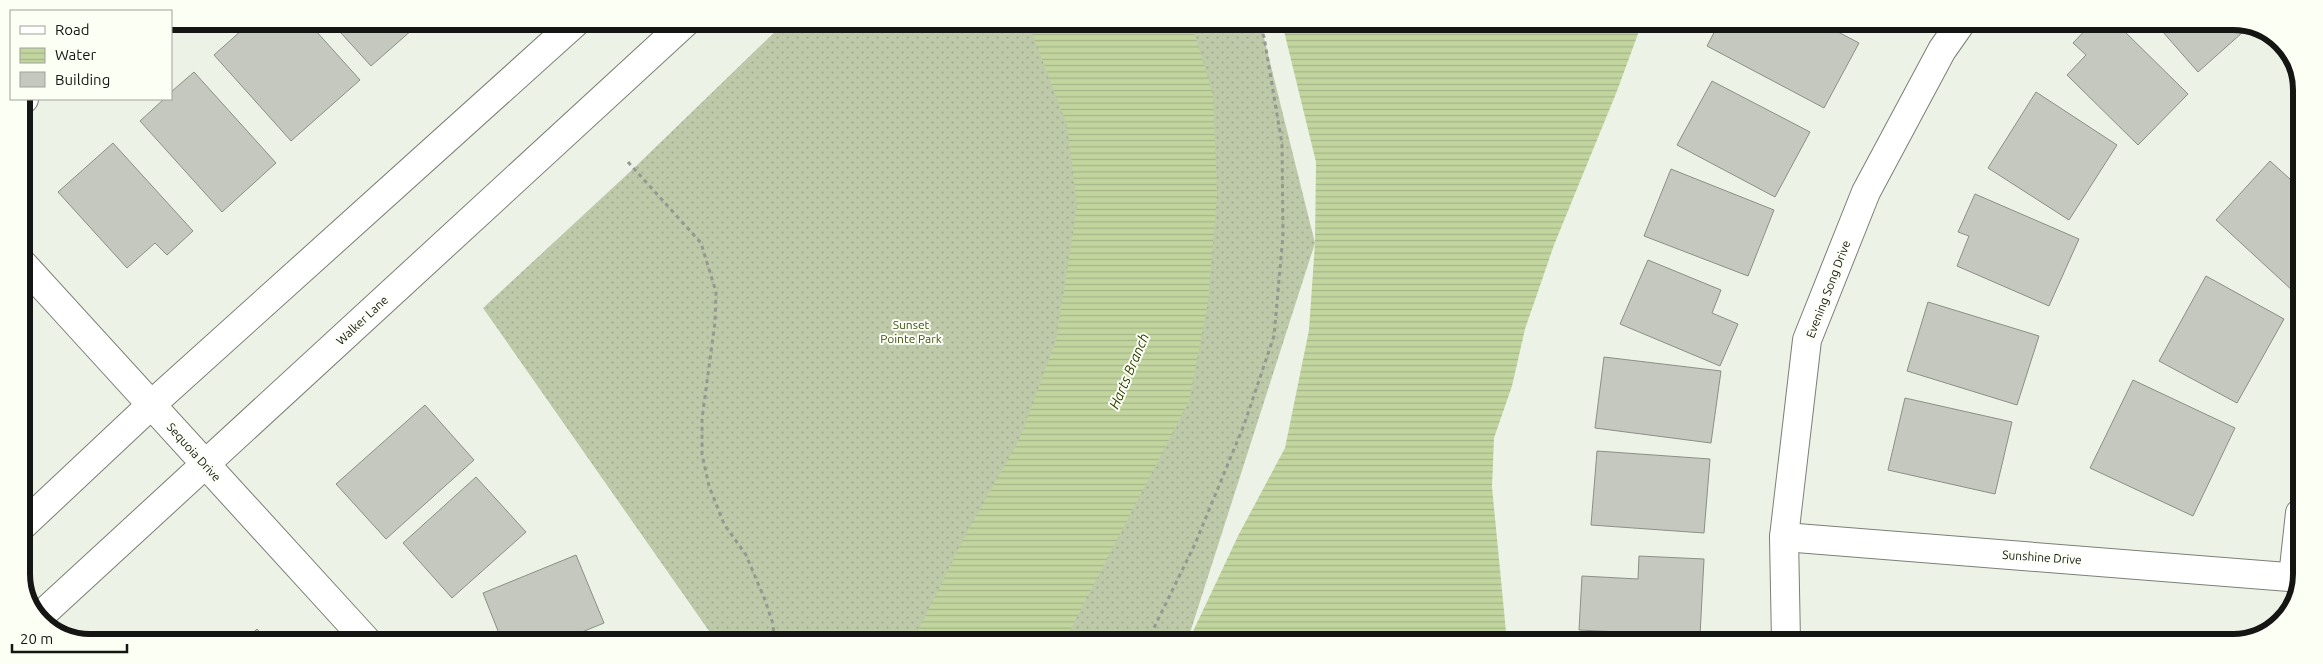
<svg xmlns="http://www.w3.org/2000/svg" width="2323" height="664" font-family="Ubuntu,sans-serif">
	<defs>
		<pattern id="grass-dots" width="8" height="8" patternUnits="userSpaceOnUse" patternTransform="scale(1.25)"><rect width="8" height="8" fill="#bdc9a8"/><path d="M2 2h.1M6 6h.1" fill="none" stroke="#a2ac90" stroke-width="1.8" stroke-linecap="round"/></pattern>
		<pattern id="water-rules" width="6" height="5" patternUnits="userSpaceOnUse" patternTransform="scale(1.25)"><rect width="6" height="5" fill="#c2d59f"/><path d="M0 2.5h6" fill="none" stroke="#a6b688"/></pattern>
	</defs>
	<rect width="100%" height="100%" fill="#edf2e7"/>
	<!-- grass -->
	<path fill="url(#grass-dots)" d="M785 22H1260L1315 243 1187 642 716 641 483 308 633 169Z"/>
	<!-- water -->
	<g fill="url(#water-rules)">
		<path d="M1028 22H1191L1213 95 1217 195 1208 303 1189 401 1064 642 913 641 966 534 1019 440 1056 341 1077 206 1067 125Z"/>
		<path d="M1282 23H1642L1617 91 1554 245 1525 329 1512 386 1494 438 1492 487 1507 642H1188L1239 534 1285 448 1309 330 1315 243 1316 162Z"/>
	</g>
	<!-- building -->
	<g fill="#c4c8be" stroke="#8b8f85">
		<path d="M252 21H307L360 80 291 141 214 55Z"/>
		<path d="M331 22H421L371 66Z"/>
		<path d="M1719 23H1821L1859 43 1824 108 1707 46Z"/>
		<path d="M2092 23H2116L2188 94 2138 145 2067 75 2086 55 2073 43Z"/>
		<path d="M2155 23 2250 24H2252L2198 72Z"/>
		<path d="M194 72 276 163 222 212 140 121 164 99H171V92Z"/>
		<path d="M1712 81 1810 132 1775 197 1677 145Z"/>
		<path d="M2036 92 2117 145 2069 220 1988 168Z"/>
		<path d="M113 143 193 231 167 255 155 243 127 268 58 192Z"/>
		<path d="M2270 161 2301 189V285L2294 292 2216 220Z"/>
		<path d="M1671 169 1774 210 1748 276 1644 236Z"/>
		<path d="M1975 194 2079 239 2049 306 1957 266 1969 236 1958 232Z"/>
		<path d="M1648 260 1721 290 1712 313 1738 324 1720 366 1620 324Z"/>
		<path d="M2206 276 2284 319 2237 403 2159 361Z"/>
		<path d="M1928 302 2039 336 2017 405 1907 371Z"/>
		<path d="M1604 357 1721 371 1711 443 1595 428Z"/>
		<path d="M2133 380 2235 428 2193 516 2090 468Z"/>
		<path d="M1905 398 2012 422 1995 494 1888 470Z"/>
		<path d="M425 405 474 460 386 539 336 484Z"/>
		<path d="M1597 451 1710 459 1704 533 1591 525Z"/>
		<path d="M476 477 526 532 452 598 403 543Z"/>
		<path d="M576 555 604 623 560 641H502L483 593Z"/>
		<path d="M1639 556 1704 559 1700 636 1579 630 1582 576 1638 579Z"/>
		<path d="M257 629 268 641H244Z"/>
	</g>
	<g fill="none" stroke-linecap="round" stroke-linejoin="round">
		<!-- minor casing -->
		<g stroke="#7b7f75" stroke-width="30">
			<g id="minor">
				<path d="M21 101 24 99"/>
				<path d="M21 262 367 641"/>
				<path d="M1784 537 2300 578"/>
				<path d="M2293 577 2300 513"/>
				<path d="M1786 642 1784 537 1807 340 1866 192 1942 50 1961 23"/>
			</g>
		</g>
		<!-- tertiary casing -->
		<g stroke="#7b7f75" stroke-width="30">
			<g id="tertiary">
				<path d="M21 527 151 405 576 22"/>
				<path d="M38 618 686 22"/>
			</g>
		</g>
		<!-- path -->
		<g stroke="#949890" stroke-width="3" stroke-dasharray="4 4" stroke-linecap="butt">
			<path d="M628 162 701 243 716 292 715 322 702 419V454L709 486 724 524 746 555 765 600 773 624 774 641"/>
			<path d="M1147 642 1195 544 1244 425 1274 336 1283 235 1282 144 1264 37 1258 22"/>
		</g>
		<!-- minor -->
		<use href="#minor" stroke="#fff" stroke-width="28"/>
		<!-- tertiary -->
		<use href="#tertiary" stroke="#fff" stroke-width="28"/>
	</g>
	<g text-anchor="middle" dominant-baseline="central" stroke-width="4" stroke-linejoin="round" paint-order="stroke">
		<!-- street labels -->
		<g font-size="12" fill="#151613" stroke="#fbfff4">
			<text transform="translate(1828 289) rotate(-69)">Evening Song Drive</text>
			<text transform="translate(362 320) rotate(-43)">Walker Lane</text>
			<text transform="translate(194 452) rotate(48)">Sequoia Drive</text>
			<text transform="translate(2042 557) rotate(4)">Sunshine Drive</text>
		</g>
		<!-- park labels -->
		<g font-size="12" fill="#3e4f14" stroke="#fbfff4">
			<text x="911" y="324">Sunset<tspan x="911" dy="14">Pointe Park</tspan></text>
		</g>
		<!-- water labels -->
		<g font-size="14" font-style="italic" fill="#2f3e00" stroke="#fbfff4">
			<text transform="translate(1129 371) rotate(-67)">Harts Branch</text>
		</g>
	</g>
	<!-- crop -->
	<path d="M0 0H2323V664H0ZM90 30H2233A60 60 0 0 1 2293 90V574A60 60 0 0 1 2233 634H90A60 60 0 0 1 30 574V90A60 60 0 0 1 90 30Z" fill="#fbfff4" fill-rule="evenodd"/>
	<path fill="none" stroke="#151613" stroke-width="6" d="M90 30H2233A60 60 0 0 1 2293 90V574A60 60 0 0 1 2233 634H90A60 60 0 0 1 30 574V90A60 60 0 0 1 90 30Z"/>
	<!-- legend -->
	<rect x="10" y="10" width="162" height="90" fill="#fbfff4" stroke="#9fa29a"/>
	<rect x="20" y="26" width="25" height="8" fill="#ffffff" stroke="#9fa29a"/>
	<text x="55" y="35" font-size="15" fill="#151613">Road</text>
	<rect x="20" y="48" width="25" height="15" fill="url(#water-rules)" stroke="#9fa29a"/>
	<text x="55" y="60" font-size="15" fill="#151613">Water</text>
	<rect x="20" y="72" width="25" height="15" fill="#c4c8be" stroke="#9fa29a"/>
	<text x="55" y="85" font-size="15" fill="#151613">Building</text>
	<!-- scale -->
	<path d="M12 644v8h115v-8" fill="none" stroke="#151613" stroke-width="2.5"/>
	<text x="20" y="644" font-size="15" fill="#151613" stroke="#fbfff4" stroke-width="4" paint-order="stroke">20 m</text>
</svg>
